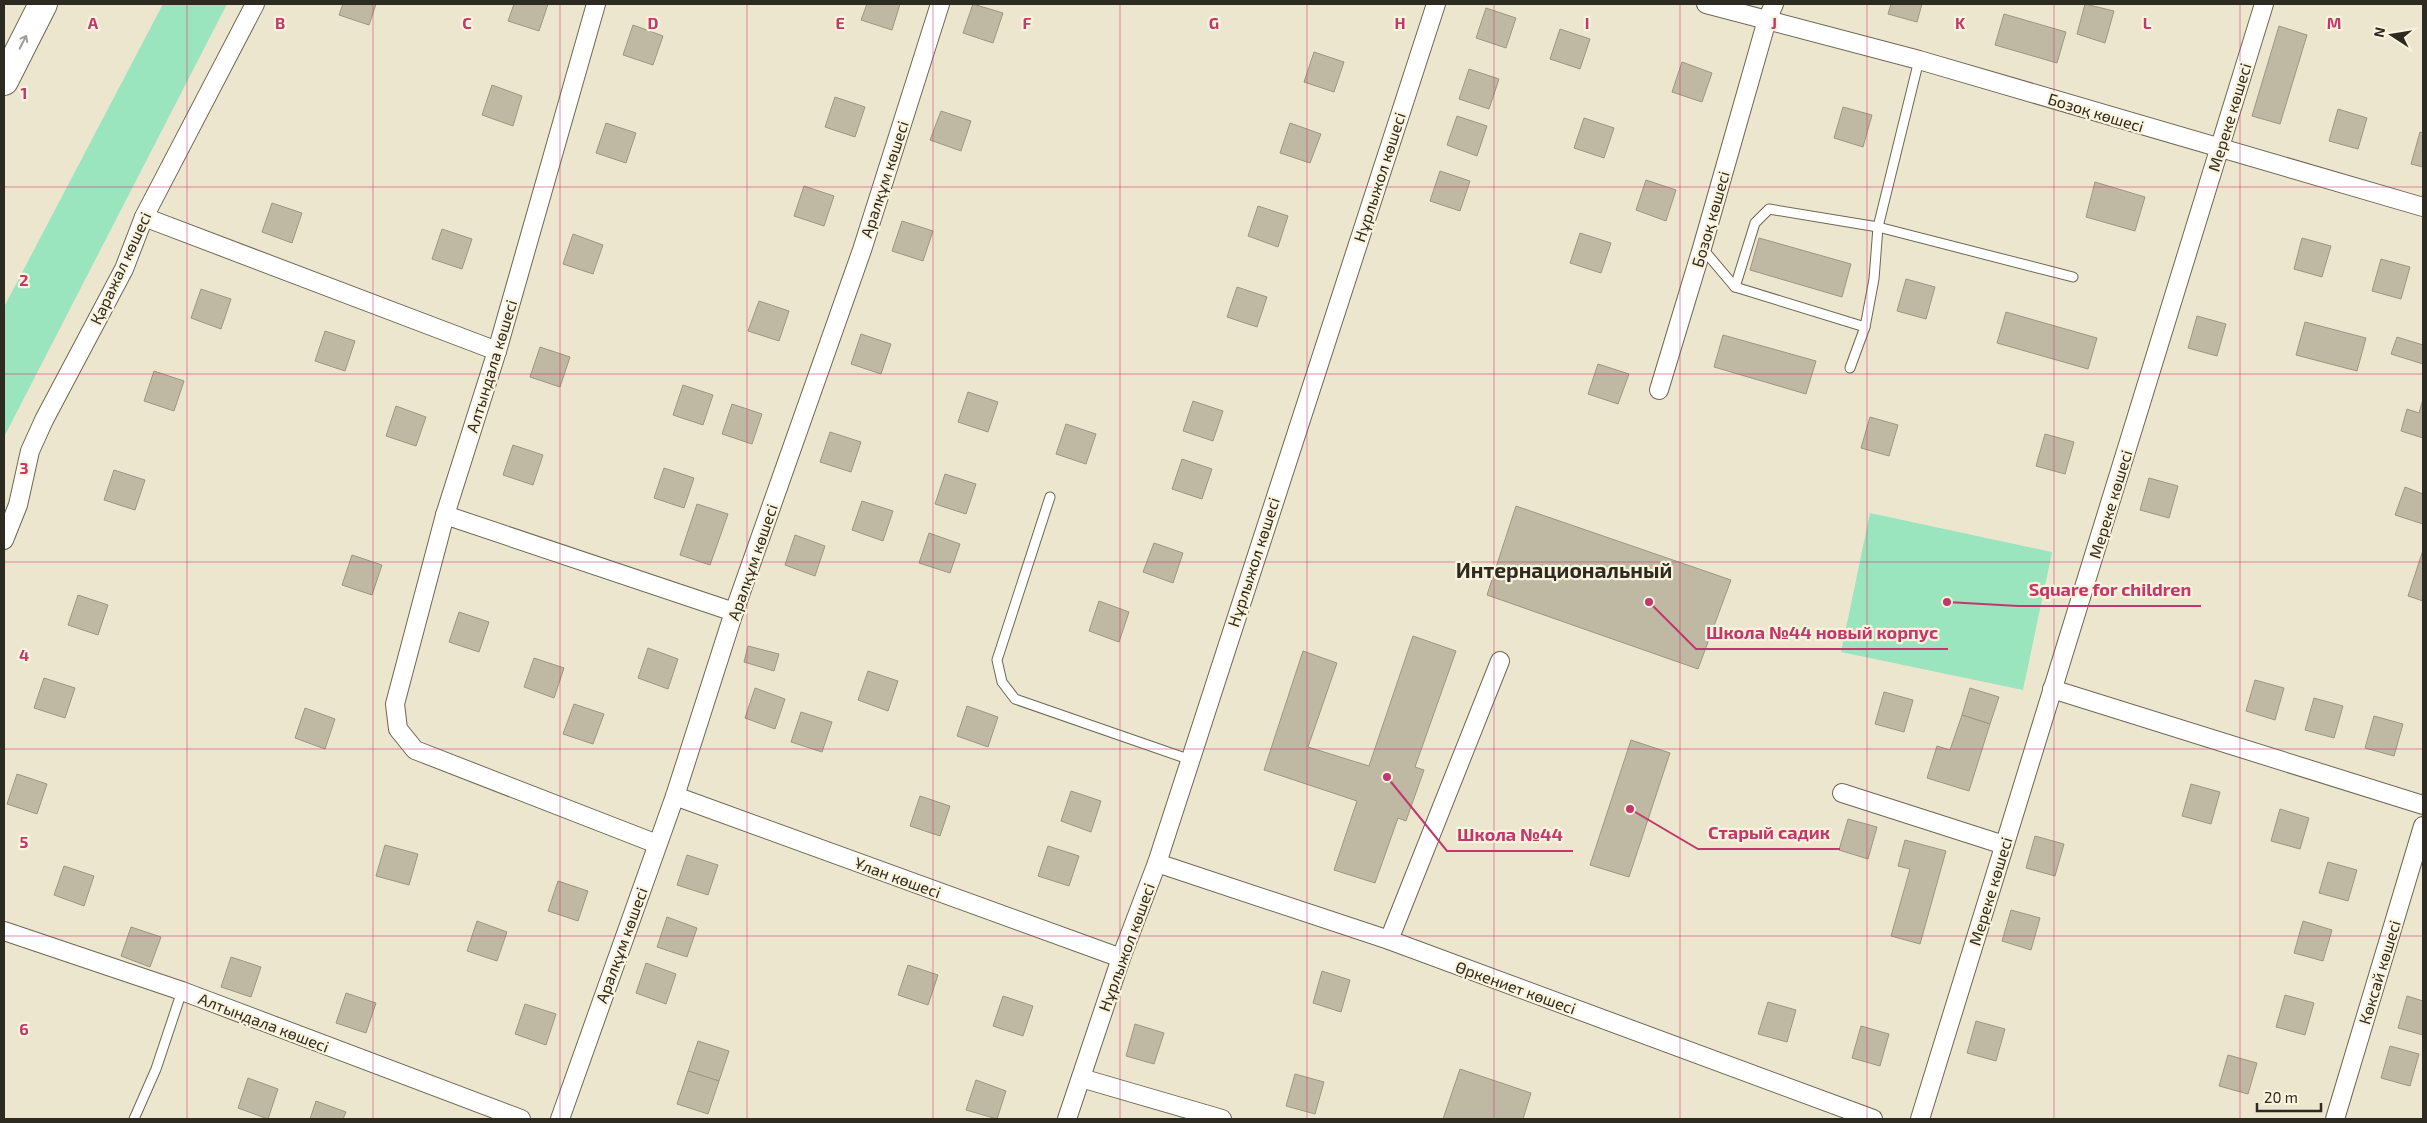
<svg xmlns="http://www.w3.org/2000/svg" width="2427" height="1123" font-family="'Exo 2',sans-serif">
	<rect width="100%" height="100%" fill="#ede6cf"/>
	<!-- green -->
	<g fill="#9ae4be">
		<path d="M163 4H227L4 437V307Z"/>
		<path d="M1870 513 2052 552 2023 690 1841 652Z"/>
	</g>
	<!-- building -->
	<g fill="#bfb8a2" stroke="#9d9681">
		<path d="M343 4H376L369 25 339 15Z"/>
		<path d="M514 4H548L539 31 508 21Z"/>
		<path d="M867 4H900L892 30 861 20Z"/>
		<path d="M973 4 1003 13 993 43 963 33Z"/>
		<path d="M1891 4H1922L1917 22 1888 14Z"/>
		<path d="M2085 4 2114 11 2105 43 2077 34Z"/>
		<path d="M1486 8 1516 18 1506 48 1476 38Z"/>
		<path d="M2004 14 2066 32 2057 63 1995 45Z"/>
		<path d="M633 25 663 36 653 65 623 55Z"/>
		<path d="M2279 26 2307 35 2280 124 2252 116Z"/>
		<path d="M1560 29 1590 39 1580 69 1550 59Z"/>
		<path d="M1314 52 1344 62 1334 92 1304 82Z"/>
		<path d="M1682 62 1712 73 1702 102 1672 92Z"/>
		<path d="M1469 69 1499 79 1489 109 1459 99Z"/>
		<path d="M492 85 522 96 513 126 482 115Z"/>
		<path d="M835 97 865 107 855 137 825 127Z"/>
		<path d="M1843 107 1872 115 1863 147 1834 138Z"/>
		<path d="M2338 109 2367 118 2358 149 2329 141Z"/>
		<path d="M941 111 971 121 961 151 930 140Z"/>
		<path d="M1457 116 1487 126 1477 156 1447 145Z"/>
		<path d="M1584 118 1614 128 1604 158 1574 148Z"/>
		<path d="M606 123 636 133 626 163 596 153Z"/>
		<path d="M1290 123 1321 134 1310 163 1280 153Z"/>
		<path d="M2420 132 2423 133V167L2411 164Z"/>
		<path d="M1440 171 1470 181 1460 211 1430 201Z"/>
		<path d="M1646 180 1676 190 1666 221 1636 210Z"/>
		<path d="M2095 182 2145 197 2135 231 2086 217Z"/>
		<path d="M804 186 834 196 824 226 794 216Z"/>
		<path d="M272 203 302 213 292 243 262 232Z"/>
		<path d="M1258 206 1288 216 1278 247 1248 236Z"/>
		<path d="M902 221 933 231 923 261 892 251Z"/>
		<path d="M442 229 472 239 462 269 432 259Z"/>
		<path d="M1580 233 1611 243 1601 273 1570 263Z"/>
		<path d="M573 234 603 245 593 274 563 264Z"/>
		<path d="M1759 238 1851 264 1842 297 1750 270Z"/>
		<path d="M2302 238 2331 246 2322 277 2294 269Z"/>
		<path d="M2381 259 2410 267 2401 299 2372 291Z"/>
		<path d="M1906 279 1935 287 1926 319 1897 311Z"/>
		<path d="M1237 287 1267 297 1257 327 1227 317Z"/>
		<path d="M201 289 231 299 221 329 191 318Z"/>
		<path d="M759 301 789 311 779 341 748 331Z"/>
		<path d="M2006 312 2097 338 2088 369 1997 343Z"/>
		<path d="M2197 316 2226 324 2217 356 2188 348Z"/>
		<path d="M2305 322 2366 338 2357 371 2296 355Z"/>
		<path d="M325 331 355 341 345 371 315 361Z"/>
		<path d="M861 334 891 344 881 374 851 364Z"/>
		<path d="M1723 335 1816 361 1806 394 1714 367Z"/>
		<path d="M2397 337 2423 345V364L2391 354Z"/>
		<path d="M540 347 570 357 560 387 530 377Z"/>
		<path d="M1598 364 1629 374 1618 404 1588 394Z"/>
		<path d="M154 371 184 381 174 411 144 401Z"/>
		<path d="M683 385 713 395 703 425 673 415Z"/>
		<path d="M968 392 998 402 988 432 958 422Z"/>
		<path d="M2423 399V438L2401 431 2407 409 2419 413Z"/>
		<path d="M1193 401 1223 411 1213 441 1183 431Z"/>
		<path d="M732 404 762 414 752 444 722 434Z"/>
		<path d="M396 406 426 417 416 446 386 436Z"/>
		<path d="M1870 417 1898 425 1889 456 1861 448Z"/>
		<path d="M1066 424 1096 434 1086 464 1056 454Z"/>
		<path d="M830 432 861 442 851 472 820 462Z"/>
		<path d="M2045 434 2074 442 2065 474 2036 466Z"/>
		<path d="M513 445 543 455 533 485 503 475Z"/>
		<path d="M1182 459 1212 469 1202 499 1172 489Z"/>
		<path d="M664 468 694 478 684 508 654 498Z"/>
		<path d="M114 470 145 480 135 510 104 500Z"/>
		<path d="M945 474 976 484 966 514 935 504Z"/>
		<path d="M2149 478 2178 486 2169 518 2140 510Z"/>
		<path d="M2405 487 2423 494V524L2395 515Z"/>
		<path d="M862 501 893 511 883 541 852 530Z"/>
		<path d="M697 504 728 514 710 565 680 555Z"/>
		<path d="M1516 506 1731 580 1698 669 1487 595Z"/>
		<path d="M929 533 960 544 950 573 919 563Z"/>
		<path d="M795 535 825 546 815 576 785 565Z"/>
		<path d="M1154 543 1183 553 1173 583 1143 572Z"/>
		<path d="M2423 550V601L2408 596Z"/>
		<path d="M352 555 382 565 372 595 342 585Z"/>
		<path d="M78 595 108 605 98 635 68 625Z"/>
		<path d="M1099 601 1129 612 1119 642 1089 631Z"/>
		<path d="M459 612 489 622 479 652 449 642Z"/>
		<path d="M1413 636 1456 651 1415 767 1424 770 1406 821 1398 818 1375 883 1334 870 1357 801 1264 770 1303 651 1337 663 1308 747 1369 766Z"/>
		<path d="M748 646 779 654 774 671 744 662Z"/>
		<path d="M648 648 678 659 668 689 638 678Z"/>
		<path d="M534 658 564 668 554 698 524 687Z"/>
		<path d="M868 671 898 681 888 711 858 700Z"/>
		<path d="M44 678 75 688 65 718 34 708Z"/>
		<path d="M2255 680 2284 688 2275 720 2246 711Z"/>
		<path d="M755 688 785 699 775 729 745 718Z"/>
		<path d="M1970 688 1999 697 1990 724 1962 715Z"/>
		<path d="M1884 692 1913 700 1904 732 1875 724Z"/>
		<path d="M2314 698 2343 706 2334 738 2305 730Z"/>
		<path d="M574 704 604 714 593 744 563 734Z"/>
		<path d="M967 706 998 717 988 747 957 736Z"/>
		<path d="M305 708 335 719 325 749 295 738Z"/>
		<path d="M801 712 832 722 822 752 791 742Z"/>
		<path d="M1962 715 1990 724 1969 791 1927 778 1937 746 1950 750Z"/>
		<path d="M2374 716 2403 724 2394 756 2365 748Z"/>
		<path d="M1631 740 1670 753 1629 877 1590 865Z"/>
		<path d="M17 774 47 784 37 814 7 804Z"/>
		<path d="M2191 784 2220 792 2211 824 2182 816Z"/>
		<path d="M1071 791 1101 801 1091 832 1061 821Z"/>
		<path d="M920 796 950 806 940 836 910 826Z"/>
		<path d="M2280 809 2309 818 2300 849 2271 841Z"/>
		<path d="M1848 819 1877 827 1868 859 1839 850Z"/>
		<path d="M2035 836 2064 844 2055 876 2026 868Z"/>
		<path d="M1905 840 1946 851 1920 944 1891 936 1910 869 1898 866Z"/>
		<path d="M385 845 418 854 409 885 376 876Z"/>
		<path d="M1048 846 1079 856 1069 886 1038 876Z"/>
		<path d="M687 855 718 865 708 895 677 885Z"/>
		<path d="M2328 862 2357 870 2348 901 2319 893Z"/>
		<path d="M64 866 94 876 84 906 54 895Z"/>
		<path d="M558 881 588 891 578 921 548 911Z"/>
		<path d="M2011 910 2040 918 2031 950 2002 941Z"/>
		<path d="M667 917 697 928 687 957 657 947Z"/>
		<path d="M477 921 507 932 497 961 467 951Z"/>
		<path d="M2303 921 2332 930 2323 961 2294 953Z"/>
		<path d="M131 927 161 937 150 967 121 956Z"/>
		<path d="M231 957 261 967 251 997 221 987Z"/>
		<path d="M646 963 676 974 666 1004 636 993Z"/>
		<path d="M908 965 938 975 928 1005 898 995Z"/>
		<path d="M1322 971 1350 980 1341 1012 1313 1003Z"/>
		<path d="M346 993 376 1003 366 1033 336 1023Z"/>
		<path d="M2285 995 2314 1003 2305 1035 2276 1027Z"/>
		<path d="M1003 996 1033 1006 1023 1036 993 1026Z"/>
		<path d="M2407 996 2423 1001V1035L2398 1028Z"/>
		<path d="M1768 1002 1796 1010 1787 1042 1758 1034Z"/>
		<path d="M525 1004 556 1014 546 1045 515 1034Z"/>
		<path d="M1976 1021 2005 1029 1996 1061 1967 1053Z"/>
		<path d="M1135 1024 1164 1033 1154 1064 1126 1056Z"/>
		<path d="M1861 1026 1889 1034 1880 1066 1852 1058Z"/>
		<path d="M698 1041 729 1051 719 1081 688 1071Z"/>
		<path d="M2390 1046 2419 1054 2410 1086 2381 1078Z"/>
		<path d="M2228 1055 2257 1063 2248 1094 2219 1086Z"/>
		<path d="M1460 1069 1531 1093 1523 1119H1443Z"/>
		<path d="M688 1071 719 1081 708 1114 677 1104Z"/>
		<path d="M1295 1074 1324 1082 1315 1114 1286 1106Z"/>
		<path d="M248 1078 278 1089 268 1119 238 1108Z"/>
		<path d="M976 1080 1006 1091 997 1119 966 1110Z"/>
		<path d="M316 1101 346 1112 343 1119H310Z"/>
	</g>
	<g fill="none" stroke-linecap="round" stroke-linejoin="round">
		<!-- service casing -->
		<g stroke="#6e6753" stroke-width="11">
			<g id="service">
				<path d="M1702 248 1735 287 1865 327 1874 279 1878 227 1919 60"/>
				<path d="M1735 287 1755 223 1769 209 1878 227 2073 277"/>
				<path d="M1850 368 1865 327"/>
				<path d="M1050 497 997 660 1002 682 1015 699 1188 759"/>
				<path d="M134 1119 156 1069 182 991"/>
			</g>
		</g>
		<!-- minor casing -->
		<g stroke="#6e6753" stroke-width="20">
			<g id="minor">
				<path d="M596 4 497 351 445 515 395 704 398 729 415 750 657 844"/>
				<path d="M1706 4 1919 60 2423 207"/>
				<path d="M144 217 497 351"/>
				<path d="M1659 390 1702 248 1767 20 1774 4"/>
				<path d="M445 515 734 612"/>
				<path d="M4 540 18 505 30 451 44 420 124 269 144 217 255 4"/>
				<path d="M2052 689 2423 805"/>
				<path d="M1842 793 2004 845"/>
				<path d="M675 796 1121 958"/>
				<path d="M1157 863 1389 940 1873 1119"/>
				<path d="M4 931 182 991 521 1119"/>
				<path d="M1389 940 1500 661"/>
				<path d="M1081 1078 1222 1119"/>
				<path d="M560 1119 675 796 734 612 862 250 940 4"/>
				<path d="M1067 1119 1121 958 1157 863 1436 4"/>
				<path d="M1920 1119 2264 4"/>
				<path d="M2335 1119 2423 826"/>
			</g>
		</g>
		<!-- primary casing -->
		<g stroke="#6e6753" stroke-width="30">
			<path id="primary" d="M4 81 43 4"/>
		</g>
		<!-- service -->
		<use href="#service" stroke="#fff" stroke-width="9"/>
		<!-- minor -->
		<use href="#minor" stroke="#fff" stroke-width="18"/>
		<!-- primary -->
		<use href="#primary" stroke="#fff" stroke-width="28"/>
	</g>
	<!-- one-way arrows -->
	<defs><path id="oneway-shaft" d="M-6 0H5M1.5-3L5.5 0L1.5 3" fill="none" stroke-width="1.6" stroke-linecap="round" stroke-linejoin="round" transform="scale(1.25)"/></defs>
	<use stroke="#a09f9b" href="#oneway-shaft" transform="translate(23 42) rotate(-63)"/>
	<!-- grid -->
	<path fill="none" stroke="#c3376c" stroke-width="1" stroke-opacity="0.55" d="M187 4V1119M373 4V1119M560 4V1119M747 4V1119M933 4V1119M1120 4V1119M1307 4V1119M1494 4V1119M1680 4V1119M1867 4V1119M2054 4V1119M2240 4V1119M4 187H2423M4 374H2423M4 562H2423M4 749H2423M4 936H2423"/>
	<g text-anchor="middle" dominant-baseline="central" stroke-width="4.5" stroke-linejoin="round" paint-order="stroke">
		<!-- street labels -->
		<g font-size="16" fill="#2d2a21" stroke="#fbf3dc">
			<text transform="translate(2096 112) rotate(17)">Бозоқ көшесі</text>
			<text transform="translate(2229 117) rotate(-73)">Мереке көшесі</text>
			<text transform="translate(1379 177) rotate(-72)">Нұрлыжол көшесі</text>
			<text transform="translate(884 179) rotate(-72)">Аралқұм көшесі</text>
			<text transform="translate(1710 219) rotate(-74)">Бозоқ көшесі</text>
			<text transform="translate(120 268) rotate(-65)">Қаражал көшесі</text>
			<text transform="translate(491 366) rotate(-73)">Алтындала көшесі</text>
			<text transform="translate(2110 504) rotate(-73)">Мереке көшесі</text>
			<text transform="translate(752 562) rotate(-71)">Аралқұм көшесі</text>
			<text transform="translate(1253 562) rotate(-72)">Нұрлыжол көшесі</text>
			<text transform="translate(898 877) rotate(20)">Ұлан көшесі</text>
			<text transform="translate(1990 891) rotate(-73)">Мереке көшесі</text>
			<text transform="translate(621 945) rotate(-70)">Аралқұм көшесі</text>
			<text transform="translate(1126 947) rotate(-70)">Нұрлыжол көшесі</text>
			<text transform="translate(2379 972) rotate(-73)">Көксай көшесі</text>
			<text transform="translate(1516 987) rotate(20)">Өркениет көшесі</text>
			<text transform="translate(264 1022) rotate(21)">Алтындала көшесі</text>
		</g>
		<!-- district labels -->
		<g font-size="21" font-weight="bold" fill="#2d2a21" stroke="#fbf3dc">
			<text x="1564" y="569">Интернациональный</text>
		</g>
	</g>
	<g font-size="16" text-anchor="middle" font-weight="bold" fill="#c3376c" stroke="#fbf3dc" stroke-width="4.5" stroke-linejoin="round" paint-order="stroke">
		<text x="93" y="29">A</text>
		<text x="280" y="29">B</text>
		<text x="467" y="29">C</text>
		<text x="653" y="29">D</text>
		<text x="840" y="29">E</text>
		<text x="1027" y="29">F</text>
		<text x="1214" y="29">G</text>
		<text x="1400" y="29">H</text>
		<text x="1587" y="29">I</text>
		<text x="1774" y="29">J</text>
		<text x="1960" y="29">K</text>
		<text x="2147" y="29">L</text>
		<text x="2334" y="29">M</text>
		<text x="24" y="99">1</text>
		<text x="24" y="286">2</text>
		<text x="24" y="474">3</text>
		<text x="24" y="661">4</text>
		<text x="24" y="848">5</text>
		<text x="24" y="1035">6</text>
	</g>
	<!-- callouts -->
	<path fill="none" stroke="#c3376c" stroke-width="2" d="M1947 602L2018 606H2201M1649 602L1696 649H1948M1630 809L1698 849H1840M1387 777L1447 851H1573"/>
	<g fill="#c3376c" stroke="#fbf3dc" stroke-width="2">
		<circle cx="1947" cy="602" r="5"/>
		<circle cx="1649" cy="602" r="5"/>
		<circle cx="1630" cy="809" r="5"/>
		<circle cx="1387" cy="777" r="5"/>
	</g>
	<g font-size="18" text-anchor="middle" font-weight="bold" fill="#c3376c" stroke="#fbf3dc" stroke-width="4.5" stroke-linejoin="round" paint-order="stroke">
		<text x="2110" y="596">Square for children</text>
		<text x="1822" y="639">Школа №44 новый корпус</text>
		<text x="1769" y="839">Старый садик</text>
		<text x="1510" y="841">Школа №44</text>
	</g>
	<!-- border -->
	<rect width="2427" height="1123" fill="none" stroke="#2d2a21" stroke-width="10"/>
	<!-- north arrow -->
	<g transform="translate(2392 35) rotate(282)" stroke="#fbf3dc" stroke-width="4" paint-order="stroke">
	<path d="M0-4L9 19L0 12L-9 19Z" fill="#2d2a21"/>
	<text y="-8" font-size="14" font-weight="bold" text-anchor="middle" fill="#2d2a21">N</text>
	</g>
	<!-- scale -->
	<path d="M2257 1103v8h64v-8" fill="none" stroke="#2d2a21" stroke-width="2.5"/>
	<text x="2264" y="1103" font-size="15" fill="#2d2a21" stroke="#fbf3dc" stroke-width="4" paint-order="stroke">20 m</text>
</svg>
